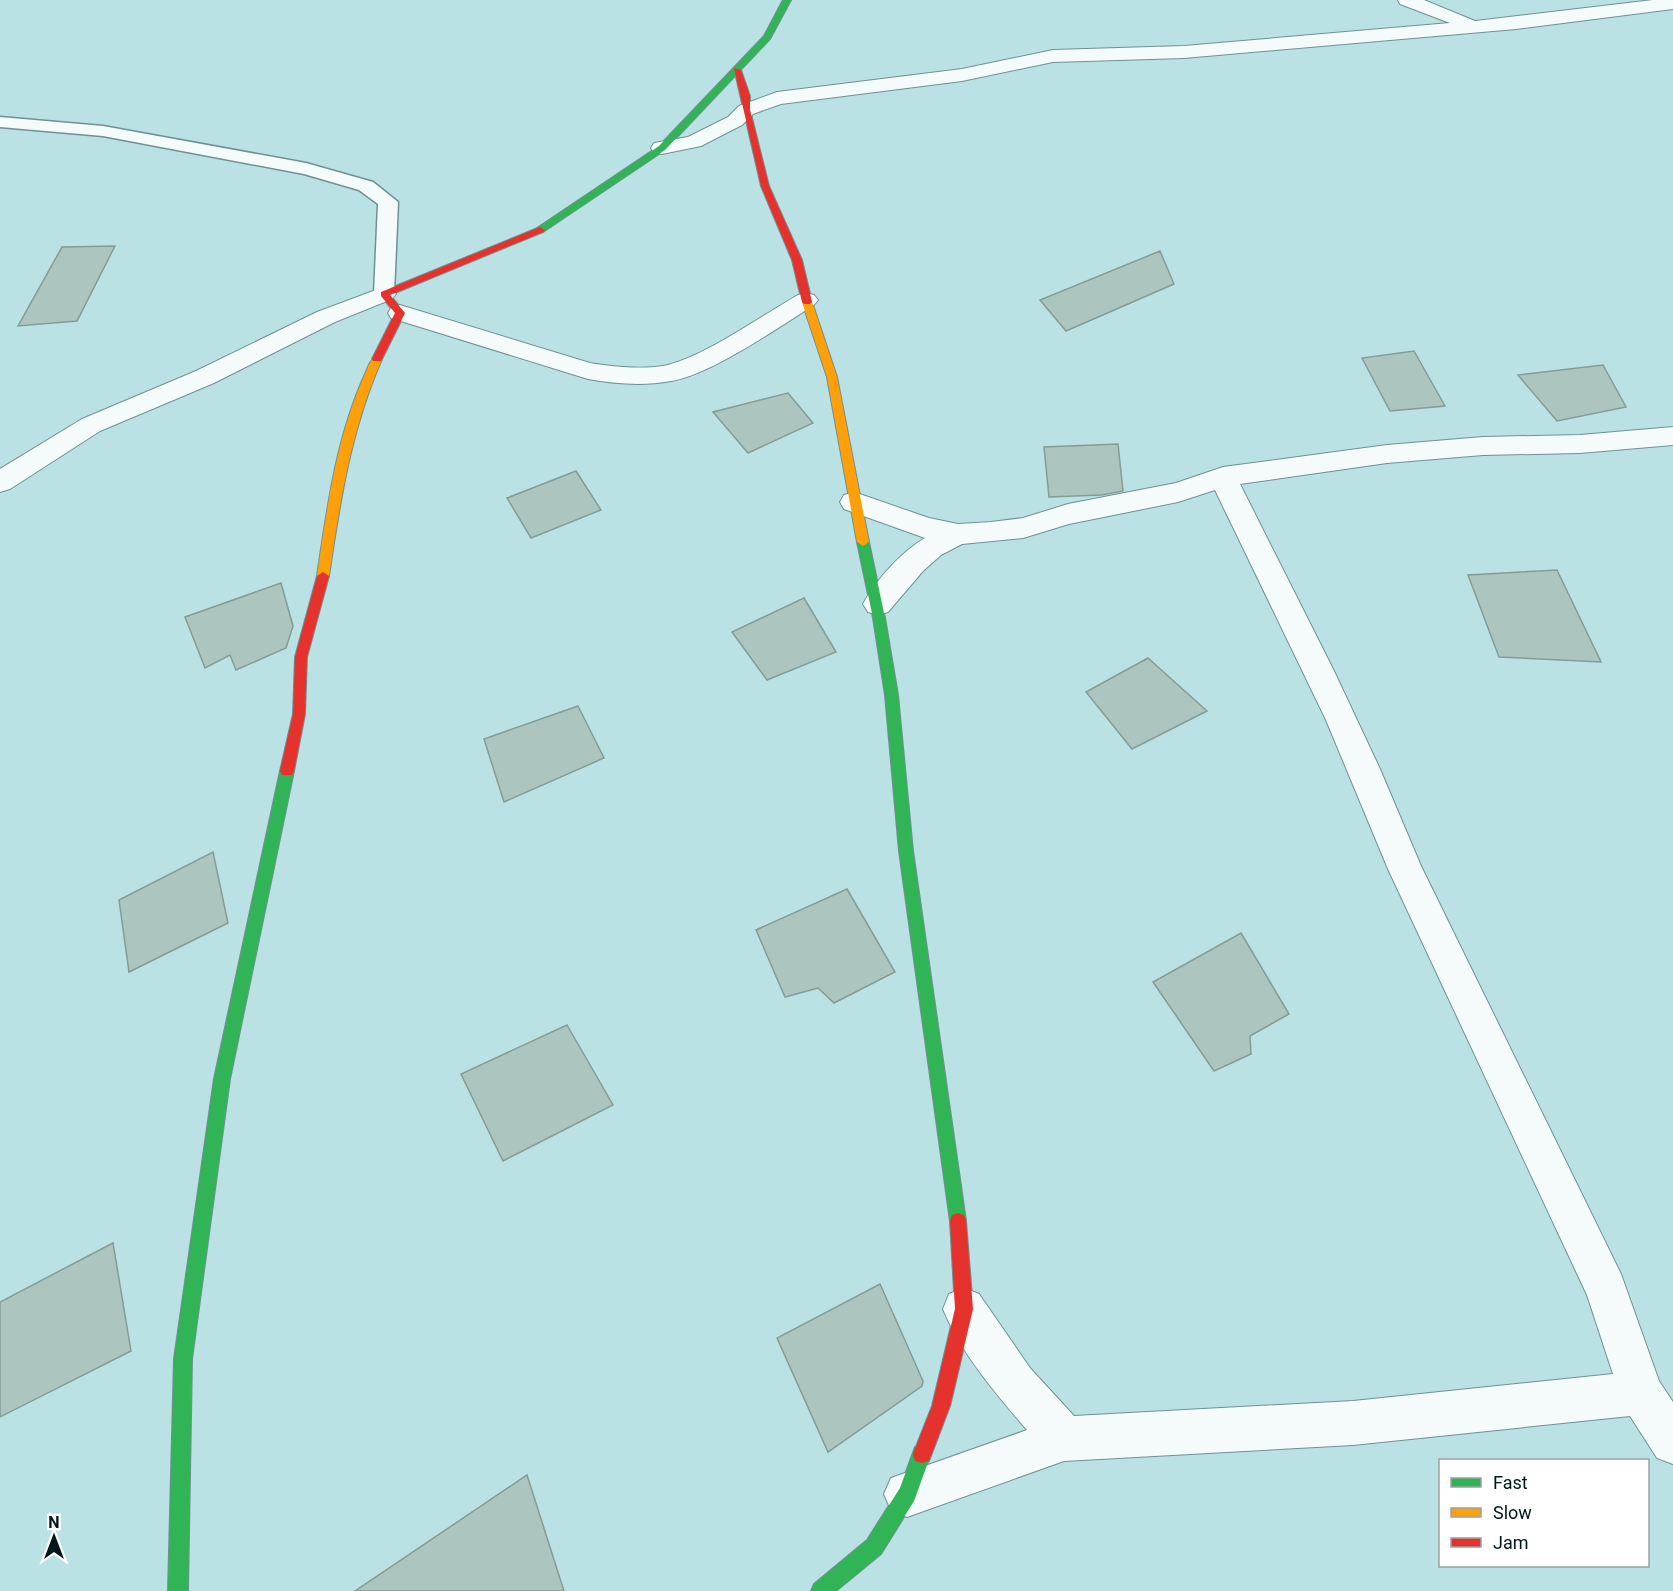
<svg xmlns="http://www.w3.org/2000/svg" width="1673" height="1591" font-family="Roboto,sans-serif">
	<rect width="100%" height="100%" fill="#bae2e4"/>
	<!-- building -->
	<g fill="#acc5be" stroke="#849c96" stroke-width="1.5">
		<path d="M115 246 77 321 18 326 62 247Z"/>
		<path d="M1160 251 1174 284 1066 331 1040 300Z"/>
		<path d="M1414 351 1445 406 1390 411 1362 358Z"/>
		<path d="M1603 365 1626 407 1557 421 1518 375Z"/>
		<path d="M788 393 813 423 748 453 713 412Z"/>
		<path d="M1118 444 1123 491 1102 495 1049 497 1044 447Z"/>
		<path d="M576 471 601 510 531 538 507 498Z"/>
		<path d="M1557 570 1601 662 1499 657 1468 575Z"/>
		<path d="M281 583 293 626 286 648 236 670 230 655 205 668 185 617Z"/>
		<path d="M804 598 836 652 767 680 732 632Z"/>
		<path d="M1148 658 1207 711 1132 749 1086 692Z"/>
		<path d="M578 706 604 758 504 802 484 739Z"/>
		<path d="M213 852 228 923 129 972 119 900Z"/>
		<path d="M847 889 895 972 834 1003 818 988 785 997 756 930Z"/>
		<path d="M1241 933 1289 1014 1250 1036 1251 1054 1214 1071 1153 982Z"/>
		<path d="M567 1025 613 1105 503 1161 461 1074Z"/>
		<path d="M113 1243 131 1351 0 1417V1302Z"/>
		<path d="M880 1284 923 1381 922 1386 828 1452 777 1338Z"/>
		<path d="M527 1475 564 1591H355Z"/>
	</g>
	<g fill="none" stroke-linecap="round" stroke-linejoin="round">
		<!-- lane casing -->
		<g stroke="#709193" stroke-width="3">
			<path id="lane" d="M0 117 103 126 306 163 373 182 398 202 394 294 391 299H377L374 294 378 204 359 190 304 174 103 136 0 127Z"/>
		</g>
		<!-- street casing -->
		<g stroke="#709193" stroke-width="2">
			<g id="street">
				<path d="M1398 0H1424L1475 21 1653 0H1673V9L1516 29 1184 58 1053 62 962 81 781 104 753 114 742 125 701 146 662 154 654 153 651 148 654 143 688 137 728 117 739 106 777 92 962 69 1053 50 1184 46 1450 23 1400 4Z"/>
				<path d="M384 287 392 289 396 294 392 299 335 322 214 383 100 431 10 489 0 492V469L82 419 196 371 317 312Z"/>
				<path d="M806 293 814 295 818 300 814 305C779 327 710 375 671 381 644 386 615 384 588 379L391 318 388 313 391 308 400 305 590 363C614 367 644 370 668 365 707 355 761 316 798 295Z"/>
				<path d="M1673 427V445L1580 453 1483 455 1387 463 1240 484 1334 671 1380 769 1421 866 1621 1274 1659 1381 1673 1402V1464L1657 1458 1630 1416 1353 1445 1064 1461 907 1517 891 1510 884 1494 891 1478 1027 1430C996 1394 961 1353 943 1309L949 1294 964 1288 979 1294 1030 1368 1074 1416 1353 1401 1613 1374 1587 1295 1388 869 1326 720 1215 490 1178 502 1069 524 1023 538 962 544 941 555 923 571 888 612 878 615 868 612 863 604C877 579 901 552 925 538L844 509 840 502 844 495 854 492 929 518 958 524 991 522 1023 518 1068 504 1176 483 1223 467 1387 445 1483 437 1580 435Z"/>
			</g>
		</g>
		<!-- fast casing -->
		<g stroke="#709193" stroke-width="2">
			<g id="fast">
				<path d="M783 0H791L770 39 665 150 543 232H537V228L659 146 764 36Z"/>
				<path d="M863 538 869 542 885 618 898 695 913 851 966 1221 964 1227 958 1229 952 1227 950 1221 899 851 885 695 873 618 857 542Z"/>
				<path d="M287 765 292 767 294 771 230 1079 192 1359 188 1591H168L174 1359 214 1079 280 771 282 767Z"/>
				<path d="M922 1445 929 1447 931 1454 914 1501 881 1554 836 1591H811L814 1584 867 1540 900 1488 915 1447Z"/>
			</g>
		</g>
		<!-- slow casing -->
		<g stroke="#709193" stroke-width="2">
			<g id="slow">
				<path d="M807 299 812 302 837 377 869 542 863 546 857 542 827 377 802 302Z"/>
				<path d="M377 356 382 359C351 429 340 501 329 576L323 580 317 576C327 508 336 438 365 374 368 367 370 359 377 356Z"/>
			</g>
		</g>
		<!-- jam casing -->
		<g stroke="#709193" stroke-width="2">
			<g id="jam">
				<path d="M734 68 741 70 750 96V110L769 186 802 260 812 302 810 304H804L802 302 792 260 761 186Z"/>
				<path d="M540 227 545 230 543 232 390 295 405 313 381 361H373L372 359 395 313 381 296V292Z"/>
				<path d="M323 572 329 576 307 657 305 714 294 771 292 775H282L280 771 293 714 295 657 317 576Z"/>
				<path d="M958 1213 964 1215 966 1221 973 1309 950 1406 929 1461 922 1463 915 1461 913 1454 932 1406 955 1309 950 1221 952 1215Z"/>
			</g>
		</g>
		<!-- lane -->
		<use href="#lane" fill="#f5fbfb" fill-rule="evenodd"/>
		<!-- street -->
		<use href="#street" fill="#f5fbfb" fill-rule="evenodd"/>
		<!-- fast -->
		<use href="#fast" fill="#30b455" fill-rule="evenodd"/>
		<!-- slow -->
		<use href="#slow" fill="#ff9f0a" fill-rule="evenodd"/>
		<!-- jam -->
		<use href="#jam" fill="#e5322d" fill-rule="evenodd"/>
	</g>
	<!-- legend -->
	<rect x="1439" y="1459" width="210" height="108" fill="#ffffff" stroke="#99a2a3" stroke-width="1.5"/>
	<rect x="1451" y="1478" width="30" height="9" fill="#30b455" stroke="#99a2a3" stroke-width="1.5"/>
	<text x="1493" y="1489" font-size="18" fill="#001719">Fast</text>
	<rect x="1451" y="1508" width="30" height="9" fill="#ff9f0a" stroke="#99a2a3" stroke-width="1.5"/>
	<text x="1493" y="1519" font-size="18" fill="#001719">Slow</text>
	<rect x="1451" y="1538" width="30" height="9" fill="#e5322d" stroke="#99a2a3" stroke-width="1.5"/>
	<text x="1493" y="1549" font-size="18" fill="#001719">Jam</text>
	<!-- north arrow -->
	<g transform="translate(54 1537)" stroke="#ffffff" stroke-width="4.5" paint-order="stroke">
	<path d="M0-4.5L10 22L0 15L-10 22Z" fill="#001719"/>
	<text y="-9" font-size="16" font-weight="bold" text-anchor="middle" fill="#001719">N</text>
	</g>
</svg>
